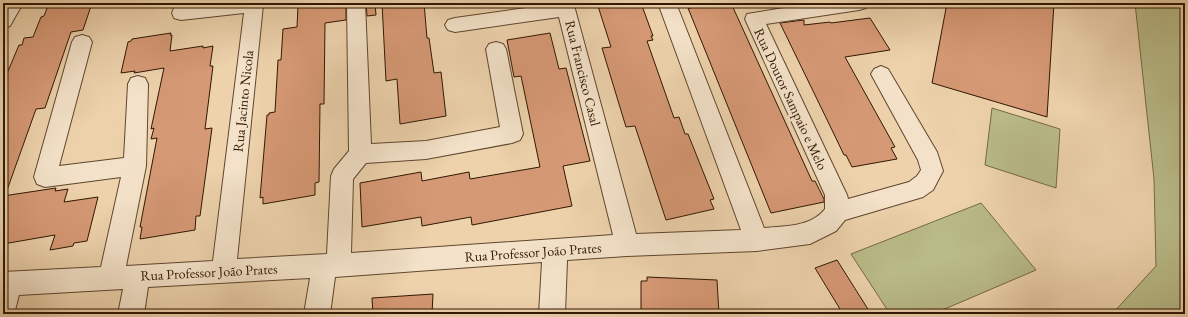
<svg xmlns="http://www.w3.org/2000/svg" width="1188" height="317" font-family="'EB Garamond',serif">
	<rect width="100%" height="100%" fill="#edd2ac"/>
	<filter id="stains"><feTurbulence type="fractalNoise" baseFrequency=".005" numOctaves="4"/><feColorMatrix values="0 0 0 0 .2 0 0 0 0 .09 0 0 0 0 .02 0 0 0 .5 -.17"/></filter>
	<radialGradient id="worn" r=".72"><stop offset=".6" stop-color="#630" stop-opacity="0"/><stop offset="1" stop-color="#630" stop-opacity=".3"/></radialGradient>
	<!-- green -->
	<g fill="#b9bb88" stroke="#746946">
		<path d="M1135 3H1185V314H1112L1156 266 1154 179Z"/>
		<path d="M992 108 1060 129 1056 188 985 165Z"/>
		<path d="M981 203 1036 270 933 314H890L851 254Z"/>
	</g>
	<!-- building -->
	<g fill="#d69975" stroke="#301703">
		<path d="M49 3H92L83 30 71 32 45 108 36 109 6 193H3V83L19 45H22L24 38 33 37 41 17 44 16Z"/>
		<path d="M301 3H346V20L325 23 324 104H320L319 182 315 183V195L263 204V197L260 198 267 115H269V113L275 112 278 60H281L283 29 297 27 298 6 301 5Z"/>
		<path d="M366 3H375L376 15 367 16Z"/>
		<path d="M382 3H424L427 38H429L434 73 441 72 446 116 400 124 397 79 386 81Z"/>
		<path d="M597 3H641L653 36H651L653 40 647 41 674 118 679 117 685 134H688L714 199 710 200 714 209 666 220 635 126 626 127 602 48 611 47Z"/>
		<path d="M689 3H731L812 181H815L824 199V202L771 213 688 8H691Z"/>
		<path d="M770 3H803L773 8Z"/>
		<path d="M947 3H1054L1047 117 932 83Z"/>
		<path d="M870 18 890 50 845 57 895 147 891 148 897 159 852 167 846 155H844L832 130 780 23 804 20V25L830 22 831 23Z"/>
		<path d="M171 33 170 35H172L170 51 203 46V48L213 46 210 66H213L205 129 212 128 200 216H196L195 230 140 239 142 227H140L157 138 151 139 154 128 151 129 164 68 134 73 135 71 121 73 128 42 131 41 132 39Z"/>
		<path d="M550 33 559 69 566 68 590 161 563 166 572 206 472 225 471 217 422 226 421 217 362 227 360 183 421 172 422 181 469 172 470 179 540 167 521 76 514 77 507 40Z"/>
		<path d="M56 188 55 191 68 189 64 202 98 197 87 241 74 243 73 246 50 250 55 235 3 244V196Z"/>
		<path d="M837 260 871 314H843L815 268Z"/>
		<path d="M647 277 717 280 719 314H641V281H647Z"/>
		<path d="M433 294 432 314H373L372 298Z"/>
	</g>
	<g fill="none" stroke-linecap="round" stroke-linejoin="round">
		<!-- minor casing -->
		<g stroke="#5f462d" stroke-width="2">
			<g id="minor">
				<path d="M5 3H23L10 26 3 28V5Z"/>
				<path d="M211 3H262L263 5 237 259 327 254 331 176 334 169 349 151 347 3H365L371 144 426 141 500 127 486 49 489 44 496 42 503 44 506 49 523 134 520 140 512 143 426 159 366 163 353 179 351 253 613 235 559 17 455 32 448 30 445 25 448 20 455 18 561 3 573 4 575 9 636 234 741 230 658 3H676L764 228C785 226 811 227 825 209V195L745 19 747 14 815 3H868L866 8 859 10 766 24 847 195 848 199 909 182 917 176 921 170 918 160 871 74 874 69 881 66 888 69 937 152 943 171 933 190 923 197 845 220 836 231 810 244 757 251 627 256 567 260 565 314H539L542 262 335 277 330 314H304L310 278 148 287 144 314H118L123 289 19 295 14 314H3V272L101 267 121 177 45 187 37 184 34 177 72 42 75 37 82 35 89 37 92 42 59 166 124 158 128 84 131 78 138 76 145 78 148 84 146 166 126 266 213 261 244 13 181 20 174 18 172 13 174 8Z"/>
			</g>
		</g>
		<!-- minor -->
		<use href="#minor" fill="#f3e2c9" fill-rule="evenodd"/>
	</g>
	<g text-anchor="middle" dominant-baseline="central" stroke-width="4" stroke-linejoin="round" paint-order="stroke">
		<!-- street labels -->
		<g font-size="14" fill="#301703" stroke="#f3e2c9">
			<text transform="translate(583 73) rotate(76)">Rua Francisco Casal</text>
			<text transform="translate(791 99) rotate(65)">Rua Doutor Sampaio e Melo</text>
			<text transform="translate(243 101) rotate(-84)">Rua Jacinto Nicola</text>
			<text transform="translate(533 252) rotate(-4)">Rua Professor João Prates</text>
			<text transform="translate(209 272) rotate(-3)">Rua Professor João Prates</text>
		</g>
	</g>
	<!-- margin -->
	<rect width="1188" height="317" fill="none" stroke="#edd2ac" stroke-width="16"/>
	<rect x="4" y="4" width="1180" height="309" fill="none" stroke="#301703" stroke-width="2"/>
	<rect x="8" y="8" width="1172" height="301" fill="none" stroke="#301703"/>
	<rect width="100%" height="100%" filter="url(#stains)"/>
	<rect width="100%" height="100%" fill="url(#worn)"/>
</svg>
